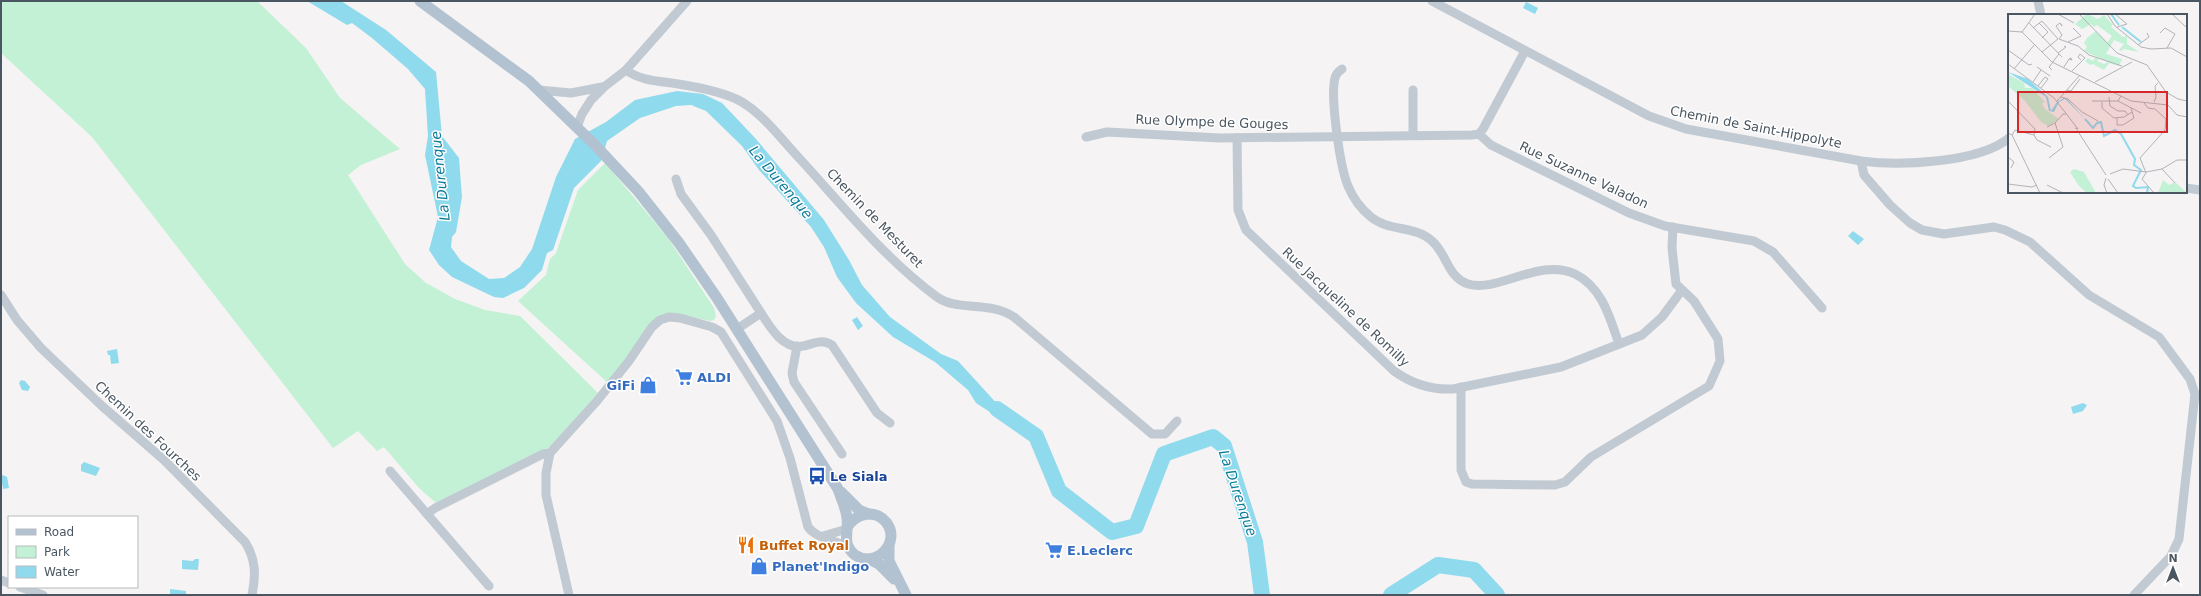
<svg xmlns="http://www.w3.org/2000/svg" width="2201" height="596" font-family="'DejaVu Sans',sans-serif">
	<rect width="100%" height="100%" fill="#f5f3f3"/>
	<!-- green -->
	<g fill="#c3f1d5">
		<path d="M1 1H257L306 48 340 98 400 149 361 165 348 175 405 264 426 283 455 299 485 310 520 316 598 393 550 447 436 503 419 488 384 447 377 451 358 431 333 448 92 137 1 53Z"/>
		<path d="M605 163 668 238 714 308 716 316 714 320 710 321 673 313 639 341 608 383 518 301 546 275 550 259 556 253 578 190Z"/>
	</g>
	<!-- water -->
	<g fill="#90daee">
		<path d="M307 1H341L386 30 436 72 442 136 459 158 462 197 456 232 452 237 451 247 461 261 489 279 504 278 520 267 532 249 556 177 575 139 606 122 635 100 677 91 703 94 722 103 756 139 824 220 849 260 862 285 890 317 941 354 958 361 1000 407 1020 423 993 414 976 403 968 390 935 362 893 337 856 303 837 277 824 247 811 227 759 170 742 146 706 111 691 105 676 106 640 118 607 141 601 161 574 188 553 250 547 253 542 270 524 288 503 298 494 297 452 277 439 265 429 250 438 217 425 155 428 136 425 89 408 69 372 38 352 23 347 25Z"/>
		<path d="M1526 2 1538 8 1535 14 1523 8Z"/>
		<path d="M1853 231 1864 239 1858 245 1848 236Z"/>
		<path d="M857 317 863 326 858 330 852 320Z"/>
		<path d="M117 349 119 363 111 364 110 355H108L107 351Z"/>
		<path d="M21 380 25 381 30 387 28 391 22 390 19 383Z"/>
		<path d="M2083 403 2087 405 2083 411 2073 414 2071 407Z"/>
		<path d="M84 462 100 468 96 476 81 471V465Z"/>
		<path d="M3 475 7 477 9 488 3 489 1 477Z"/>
		<path d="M195 559H199L198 570 182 569V560L193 561Z"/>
		<path d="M170 589 186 591V595H170Z"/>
	</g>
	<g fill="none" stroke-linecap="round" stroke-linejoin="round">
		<!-- river -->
		<g stroke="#90daee" stroke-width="16">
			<path d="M997 409 1036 436 1059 491 1112 532 1136 526 1164 454 1213 437 1224 446 1255 542 1262 595"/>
			<path d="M1391 595 1438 565 1474 570 1497 595"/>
		</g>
		<!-- minor -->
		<g stroke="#c1cad2" stroke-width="9">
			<path d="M1432 1 1649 116 1686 129 1861 161C1899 166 1979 163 2009 138"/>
			<path d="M2038 1 2041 15"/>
			<path d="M1342 69C1339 71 1336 74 1335 78 1330 97 1340 167 1348 186 1353 198 1361 209 1371 217 1389 232 1415 225 1432 241 1447 254 1448 278 1468 284 1499 293 1539 257 1575 274 1602 287 1610 318 1619 344"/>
			<path d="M626 70C639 80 657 81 672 83 692 86 725 92 742 102 765 116 782 140 800 159 843 206 885 259 937 297 958 312 987 300 1014 317L1152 434H1165L1177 421"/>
			<path d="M539 90 571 93 602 87"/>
			<path d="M1413 90V135"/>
			<path d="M577 127 582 114 591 100 604 87 626 70 687 1"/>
			<path d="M1479 134 1491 145 1629 213 1665 226 1754 241 1773 252 1822 308"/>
			<path d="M1086 137 1107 132 1219 138 1472 135 1479 134 1483 129 1525 51"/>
			<path d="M1237 138 1238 210 1246 230 1394 371C1412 384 1431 390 1453 389L1561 367 1642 335 1662 317 1682 290"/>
			<path d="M1861 161 1864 175 1890 205 1910 223 1922 230 1944 234 1994 227 2005 230 2030 242 2089 295 2159 337 2190 379 2195 394 2179 539 2171 556 2134 595"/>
			<path d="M676 179 681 194 711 235 761 313 737 329"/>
			<path d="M2186 188 2200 190"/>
			<path d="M1 295 17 320 41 348 102 406 164 460 245 542C256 559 256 576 252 595"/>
			<path d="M761 313C770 327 783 350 803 346 814 344 821 338 832 345L877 413 890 423"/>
			<path d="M797 346 792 373 794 382 842 454"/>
			<path d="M1461 387V470L1466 482 1472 484 1555 485 1565 482 1591 457 1709 386 1720 361 1718 339 1694 301 1676 284 1672 248 1673 227"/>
			<path d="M390 471 489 586"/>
			<path d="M427 514 435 508 543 454 550 453"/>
			<path d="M823 536 847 529"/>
			<path d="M1 580 9 583"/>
			<path d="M20 587 43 595"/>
			<path d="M569 595 546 495V473L550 453 597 401 629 361 652 327 660 320 669 317 680 318 712 327 721 332 777 421 790 458 808 527C817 539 836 540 849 548"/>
		</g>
		<!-- major -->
		<g stroke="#b3c2d1" stroke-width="11">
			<path d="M420 1 529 81 595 145 638 191 679 243 717 298 838 489C841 498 846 508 847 518 849 532 841 544 855 555 876 569 902 542 886 522 874 508 856 514 847 527"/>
			<path d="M841 492 859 510 869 514"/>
			<path d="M889 546V561L906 595"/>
			<path d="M869 559 879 564 894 579"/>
		</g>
	</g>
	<!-- icons -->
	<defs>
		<g id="supermarket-bare" transform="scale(1.38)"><path d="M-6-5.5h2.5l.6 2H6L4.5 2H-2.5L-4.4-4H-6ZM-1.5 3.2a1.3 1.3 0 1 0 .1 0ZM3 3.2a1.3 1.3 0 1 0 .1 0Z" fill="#3f7fe0" stroke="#fff" stroke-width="2.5" paint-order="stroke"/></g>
		<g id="shop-bare" transform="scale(1.38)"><path d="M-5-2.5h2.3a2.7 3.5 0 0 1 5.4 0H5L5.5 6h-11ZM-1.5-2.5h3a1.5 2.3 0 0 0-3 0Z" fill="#3f7fe0" stroke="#fff" stroke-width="2.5" paint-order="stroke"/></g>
		<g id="bus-bare" transform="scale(1.38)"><path d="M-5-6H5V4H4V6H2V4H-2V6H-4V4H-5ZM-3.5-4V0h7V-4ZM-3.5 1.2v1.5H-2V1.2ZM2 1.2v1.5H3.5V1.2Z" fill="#1a4fb4" stroke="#fff" stroke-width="2.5" paint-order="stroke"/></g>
		<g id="restaurant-bare" transform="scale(1.38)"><path d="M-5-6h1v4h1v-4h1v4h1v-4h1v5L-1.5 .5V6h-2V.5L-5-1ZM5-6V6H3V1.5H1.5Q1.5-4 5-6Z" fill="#e8710a" stroke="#fff" stroke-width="2.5" paint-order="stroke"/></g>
	</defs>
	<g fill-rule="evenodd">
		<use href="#supermarket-bare" x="684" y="377"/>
		<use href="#shop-bare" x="648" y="385"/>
		<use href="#bus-bare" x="817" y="476"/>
		<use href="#restaurant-bare" x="746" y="545"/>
		<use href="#supermarket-bare" x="1054" y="550"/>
		<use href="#shop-bare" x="759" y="566"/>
	</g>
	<g text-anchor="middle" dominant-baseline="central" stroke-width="3" stroke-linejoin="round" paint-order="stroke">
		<!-- street labels -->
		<g font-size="13" fill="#4a5661" stroke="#fff">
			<text transform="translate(1212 122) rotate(2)">Rue Olympe de Gouges</text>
			<text transform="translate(1756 127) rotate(11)">Chemin de Saint-Hippolyte</text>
			<text transform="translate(1584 175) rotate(25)">Rue Suzanne Valadon</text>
			<text transform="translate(875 218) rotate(46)">Chemin de Mesturet</text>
			<text transform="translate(1346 307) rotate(43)">Rue Jacqueline de Romilly</text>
			<text transform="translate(148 431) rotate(43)">Chemin des Fourches</text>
		</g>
		<!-- shop labels -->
		<g font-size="13" font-weight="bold" fill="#366cbe" stroke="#fff" text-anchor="start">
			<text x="697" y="377">ALDI</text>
			<text x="635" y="385" text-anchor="end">GiFi</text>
			<text x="1067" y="550">E.Leclerc</text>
			<text x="772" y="566">Planet'Indigo</text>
		</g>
		<!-- transit labels -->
		<g font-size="13" font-weight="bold" fill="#164399" stroke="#fff" text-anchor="start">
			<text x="830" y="476">Le Siala</text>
		</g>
		<!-- food labels -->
		<g font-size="13" font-weight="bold" fill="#c56008" stroke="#fff" text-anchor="start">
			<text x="759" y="545">Buffet Royal</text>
		</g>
		<!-- water labels -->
		<g font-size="14" font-style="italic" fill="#0c7c9b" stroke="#fff">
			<text transform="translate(440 176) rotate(-96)">La Durenque</text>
			<text transform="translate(781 182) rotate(50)">La Durenque</text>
			<text transform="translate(1238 493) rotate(71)">La Durenque</text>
		</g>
	</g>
	<!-- overview -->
	<g transform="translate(2008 14)">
		<rect width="179" height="179" fill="#f5f3f3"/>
		<path d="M79 0 90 5 96 1 105 11 103 13 115 23 119 22V30L131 38 116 35 113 37 111 36 116 30 106 26 98 40 114 45 111 52 101 49 96 56 85 50 82 51 77 47 80 44 85 47 87 44 91 45 89 47 96 50 100 48 76 37 79 33 76 29 79 24 88 17 99 29 104 22 89 11 86 13 83 10 74 15 67 10ZM0 60 16 69 17 74H24L37 88 34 90 38 96 51 105 47 108 40 112 33 108 17 87 0 72ZM66 155 76 158 88 179H79L71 172 62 158ZM155 166 161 171 167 168 179 179H150Z" fill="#c3f1d5"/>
		<path d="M0 58 20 65 40 83 43 97 49 88 56 84 59 85 79 107 57 85 51 88 46 98 41 97 38 83Z" fill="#90daee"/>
		<path fill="none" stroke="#90daee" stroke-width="2" d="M103 0 111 11M114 13 133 28M77 105 85 114 89 109 93 108 96 122 107 116 113 120 127 145 126 151 133 156 125 172 128 174 140 173 139 179"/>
		<path fill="none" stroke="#b1b4b9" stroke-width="1" d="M50 0 66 9M71 0 109 39 139 51 158 78 170 85 179 87M99 0 107 12 133 33 143 35 163 34 179 43M107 0 119 10 109 13M164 0 179 14M21 9 54 43M31 9 40 18 34 24M25 14 34 7 50 25M0 17 14 18M14 18 44 48 123 87 160 91 169 101 179 103M14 18 27 0M152 19 157 14 167 20 159 34M51 25 70 32 81 41 114 52M51 25 54 21 48 12 52 9 54 12 53 10M60 28 73 22 65 14M130 31 141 23 139 19M0 36 21 51 24 50M34 38 50 25M50 39 58 33 56 32M0 50 46 84 70 115 67 114M29 53 42 62M56 53 61 45 64 46 63 44 61 45M6 55 27 30M44 56 41 53 51 40M64 57 77 44 72 40 70 43 73 46M25 68 33 56M87 68 124 48M30 72 37 63 40 65 33 74M59 76 63 77 72 65M53 83 60 85 74 98 90 107M101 83 102 92 110 97H117L120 101M0 87 27 115 26 121M49 87 72 61M84 87H110L113 82M110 87 133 99M94 88V94L106 104 116 103 124 98M146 88 148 83 147 72 150 69M136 89 140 94 147 95 158 105 157 116 132 144 138 159 134 165 146 179M109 104V111H115L126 104 123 94M39 113 47 109 55 100H58M69 116 98 161M0 119 4 121 32 179M4 121 7 116 26 121M26 121 29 126 43 133M0 143 6 148 3 154M41 144 55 133 47 109M154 155 167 169M102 160 115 155 138 158 154 155 169 146H179M98 164 96 171 99 179M100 165 110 179M0 170 24 173 29 171M39 171 55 179"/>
		<path fill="#d62828" fill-opacity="0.15" stroke="#d62828" stroke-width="2" d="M10 78H159V118H10Z"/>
		<rect width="179" height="179" fill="none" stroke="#4a5661" stroke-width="2"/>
	</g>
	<!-- border -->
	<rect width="2201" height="596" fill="none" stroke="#4a5661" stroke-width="4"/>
	<!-- legend -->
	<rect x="8" y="516" width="130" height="72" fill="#ffffff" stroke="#b7bbc0"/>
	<rect x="16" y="529" width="20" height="6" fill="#b3c2d1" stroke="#b7bbc0"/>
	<text x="44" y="536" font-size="12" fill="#4a5661">Road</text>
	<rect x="16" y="546" width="20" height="12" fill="#c3f1d5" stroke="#b7bbc0"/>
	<text x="44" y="556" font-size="12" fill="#4a5661">Park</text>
	<rect x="16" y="566" width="20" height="12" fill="#90daee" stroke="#b7bbc0"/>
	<text x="44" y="576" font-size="12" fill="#4a5661">Water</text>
	<!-- north arrow -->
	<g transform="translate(2173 568)" stroke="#ffffff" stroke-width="3" paint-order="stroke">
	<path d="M0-3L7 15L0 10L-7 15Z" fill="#4a5661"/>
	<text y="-6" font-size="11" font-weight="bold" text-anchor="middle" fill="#4a5661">N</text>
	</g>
</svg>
